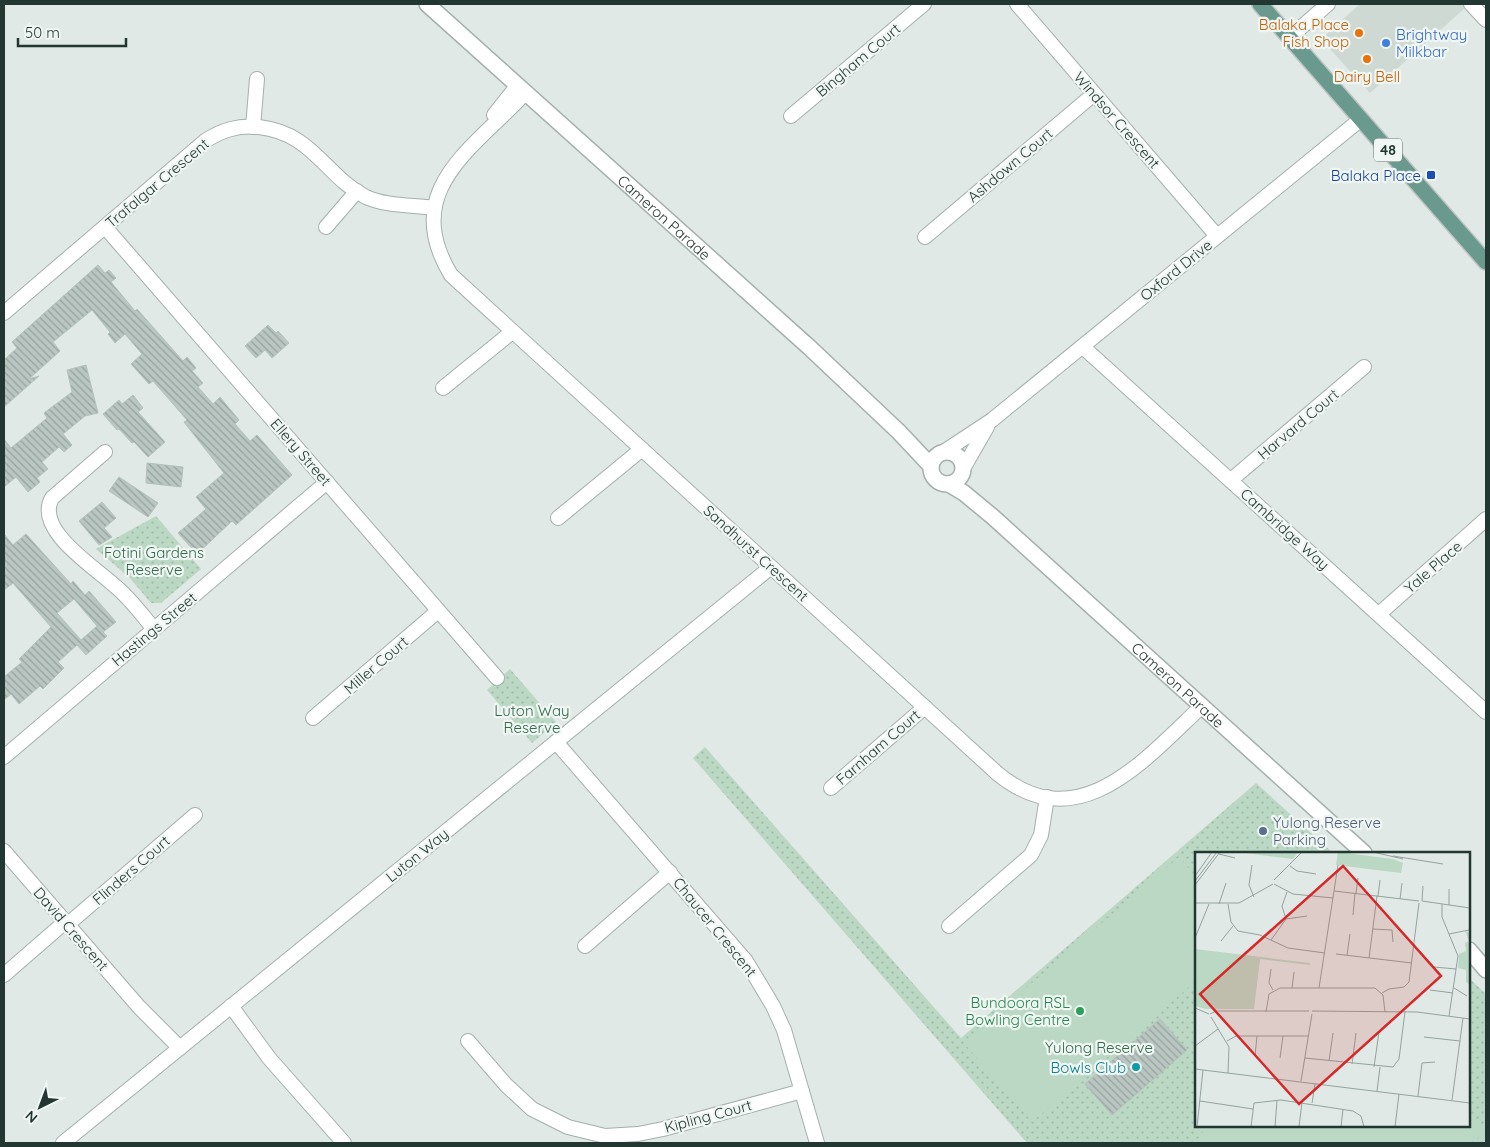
<svg xmlns="http://www.w3.org/2000/svg" width="1490" height="1147" font-family="Quicksand,sans-serif">
	<defs>
		<pattern id="park-dots" width="8" height="8" patternUnits="userSpaceOnUse" patternTransform="scale(1.25)"><rect width="8" height="8" fill="#bbd8c4"/><path d="M2 2h.1M6 6h.1" fill="none" stroke="#a0baa9" stroke-width="1.8" stroke-linecap="round"/></pattern>
		<pattern id="building-back-hatch" width="6" height="6" patternUnits="userSpaceOnUse" patternTransform="scale(1.25)"><rect width="6" height="6" fill="#b9c6c1"/><path d="M-1 5l2 2M0 0l6 6M5-1l2 2" fill="none" stroke="#96a29d"/></pattern>
	</defs>
	<rect width="100%" height="100%" fill="#e0e9e5"/>
	<!-- built -->
	<path fill="#ced9d4" d="M1360 4H1463L1466 7 1370 93 1321 39Z"/>
	<!-- park -->
	<g fill="url(#park-dots)">
		<path d="M156 516 201 569 161 603H151L129 577 96 549Z"/>
		<path d="M510 669 556 722 532 743 487 690Z"/>
		<path d="M705 747 961 1038 1256 783 1333 853H1196V1126H1469V978L1486 994V1143H1027L693 758Z"/>
	</g>
	<!-- pitch -->
	<g fill="#bbd8c4">
		<path d="M1179 857 1196 877V981L1032 1122 963 1042Z"/>
		<path d="M1469 1112 1486 1133 1470 1143H1196L1206 1126H1469Z"/>
	</g>
	<!-- building -->
	<g fill="url(#building-back-hatch)" stroke="#b3c2bc" fill-rule="evenodd">
		<path d="M98 265 105 273 109 270 116 278 111 282 135 311 137 309 183 361 187 357 196 368 192 371 203 383 198 387 213 404 220 397 239 420 235 424 250 441 257 435 292 475 236 525 232 521 197 554 178 533 206 509 196 497 224 473 184 422 187 420 153 381 149 384 131 364 142 354 125 334 115 343 108 334 110 332 92 310 53 342 60 351 29 379 39 376 4 407V360L17 348 12 342Z"/>
		<path d="M268 325 276 333 278 331 289 343 272 358 265 350 256 358 245 346Z"/>
		<path d="M86 365 98 413 85 416 63 434 72 445 64 452 59 447 42 462 48 469 37 478 40 482 28 492 16 477 4 487V439L11 448 47 418 44 413 72 392 67 370Z"/>
		<path d="M133 395 143 408 138 412 165 442 148 457 134 442 132 443 119 429 117 430 103 414 119 400 122 404Z"/>
		<path d="M147 463 183 467 181 487 146 483Z"/>
		<path d="M119 477 158 503 148 517 109 491Z"/>
		<path d="M102 502 116 518 104 528 112 537 99 545 79 521Z"/>
		<path d="M4 534 13 545 26 534 71 584 73 581 85 595 89 591 116 622 103 632 107 636 86 655 77 645 58 662 64 668 43 689 40 686 19 704 11 694 4 700V677L22 662 19 659 51 627 13 583 4 590ZM74 599 97 626 81 640 57 613Z"/>
		<path d="M1160 1019 1187 1050 1112 1115 1085 1084Z"/>
	</g>
	<g fill="none" stroke-linecap="round" stroke-linejoin="round">
		<!-- minor casing -->
		<g stroke="#a4b0ac" stroke-width="16">
			<g id="minor">
				<path d="M1017 4 1217 236"/>
				<path d="M1471 4 1486 20"/>
				<path d="M1289 38 1328 4"/>
				<path d="M525 93C475 148 399 189 451 275L998 774C1079 840 1145 759 1202 706"/>
				<path d="M494 115 517 86"/>
				<path d="M791 116 924 4"/>
				<path d="M253 127 257 79"/>
				<path d="M105 227 497 678"/>
				<path d="M326 227 357 191"/>
				<path d="M925 237 1094 94"/>
				<path d="M4 313 205 141C222 130 238 125 259 127 313 133 325 176 366 197 385 206 413 205 434 208"/>
				<path d="M1083 347 1486 712"/>
				<path d="M443 388 512 332"/>
				<path d="M945 451 992 420 1361 119"/>
				<path d="M105 452 52 498C34 530 95 567 115 586 130 598 142 615 154 629"/>
				<path d="M964 467 987 427"/>
				<path d="M1231 480 1364 367"/>
				<path d="M558 518 642 449"/>
				<path d="M1379 614 1486 519"/>
				<path d="M313 718 438 611"/>
				<path d="M556 742 746 961 773 1006 784 1030 817 1143"/>
				<path d="M4 757 327 482"/>
				<path d="M831 788 925 707"/>
				<path d="M4 851 139 1007 180 1048"/>
				<path d="M67 925 195 815"/>
				<path d="M949 926 1031 855 1041 835 1047 797"/>
				<path d="M585 946 670 872"/>
				<path d="M4 975 65 922"/>
				<path d="M231 1006 269 1058 344 1143"/>
				<path d="M468 1041 506 1085 532 1109 568 1127 605 1136 638 1134 663 1129 802 1091"/>
				<path d="M63 1143 771 567"/>
			</g>
		</g>
		<!-- tertiary casing -->
		<g stroke="#a4b0ac" stroke-width="18">
			<g id="tertiary">
				<path id="s1" d="M427 4 809 347 899 432 931 466"/>
				<circle cx="947" cy="468" r="16"/>
				<path id="s2" d="M949 484 964 493 993 517 1364 853"/>
				<path d="M1469 950 1486 970"/>
			</g>
		</g>
		<!-- primary casing -->
		<g stroke="#bdc3c2" stroke-width="18">
			<path id="primary" d="M1260 4 1486 262"/>
		</g>
		<!-- minor -->
		<use href="#minor" stroke="#fff" stroke-width="14"/>
		<!-- tertiary -->
		<use href="#tertiary" stroke="#fff" stroke-width="15"/>
		<!-- primary -->
		<use href="#primary" stroke="#6a998e" stroke-width="15"/>
	</g>
	<!-- markers -->
	<g fill="#e8710a" stroke="#f0f6f3" stroke-width="2">
		<circle cx="1359" cy="33" r="5"/>
		<circle cx="1367" cy="59" r="5"/>
	</g>
	<circle fill="#3f7fe0" stroke="#f0f6f3" stroke-width="2" cx="1386" cy="43" r="5"/>
	<rect fill="#1a4fb4" stroke="#f0f6f3" stroke-width="2" x="1426" y="170" width="10" height="10" rx="2.5"/>
	<circle fill="#5c6f8a" stroke="#f0f6f3" stroke-width="2" cx="1263" cy="831" r="5"/>
	<circle fill="#2e9e5b" stroke="#f0f6f3" stroke-width="2" cx="1080" cy="1011" r="5"/>
	<circle fill="#0f9aa8" stroke="#f0f6f3" stroke-width="2" cx="1136" cy="1067" r="5"/>
	<g text-anchor="middle" dominant-baseline="central" stroke-width="4.5" stroke-linejoin="round" paint-order="stroke">
		<!-- shield labels -->
		<rect fill="#f0f6f3" stroke="#60706c" stroke-width="1" x="1374" y="138.5" width="28" height="23" rx="4"/>
		<g font-size="14" font-weight="bold" fill="#233732">
			<text x="1388" y="150">48</text>
		</g>
		<!-- food labels -->
		<g font-size="15" fill="#c56008" stroke="#f0f6f3" text-anchor="end">
			<text x="1349" y="24">Balaka Place<tspan x="1349" dy="17">Fish Shop</tspan></text>
			<text x="1367" y="76" text-anchor="middle">Dairy Bell</text>
		</g>
		<!-- shop labels -->
		<g font-size="15" fill="#366cbe" stroke="#f0f6f3" text-anchor="start">
			<text x="1396" y="34">Brightway<tspan x="1396" dy="17">Milkbar</tspan></text>
		</g>
		<!-- street labels -->
		<g font-size="15" fill="#233732" stroke="#f0f6f3">
			<text transform="translate(858 60) rotate(-40)">Bingham Court</text>
			<text transform="translate(1117 120) rotate(49)">Windsor Crescent</text>
			<text transform="translate(1010 165) rotate(-40)">Ashdown Court</text>
			<text transform="translate(157 183) rotate(-40)">Trafalgar Crescent</text>
			<text stroke="none"><textPath href="#s1" startOffset="319">Cameron Parade</textPath></text>
			<text transform="translate(1176 270) rotate(-39)">Oxford Drive</text>
			<text transform="translate(1298 424) rotate(-40)">Harvard Court</text>
			<text transform="translate(301 452) rotate(49)">Ellery Street</text>
			<text transform="translate(1285 529) rotate(42)">Cambridge Way</text>
			<text transform="translate(756 553) rotate(42)">Sandhurst Crescent</text>
			<text transform="translate(1433 567) rotate(-41)">Yale Place</text>
			<text transform="translate(154 629) rotate(-40)">Hastings Street</text>
			<text transform="translate(376 665) rotate(-41)">Miller Court</text>
			<text stroke="none"><textPath href="#s2" startOffset="305">Cameron Parade</textPath></text>
			<text transform="translate(878 747) rotate(-41)">Farnham Court</text>
			<text transform="translate(417 855) rotate(-39)">Luton Way</text>
			<text transform="translate(131 870) rotate(-41)">Flinders Court</text>
			<text transform="translate(715 927) rotate(51)">Chaucer Crescent</text>
			<text transform="translate(71 929) rotate(49)">David Crescent</text>
			<text transform="translate(708 1116) rotate(-15)">Kipling Court</text>
		</g>
		<!-- transit labels -->
		<g font-size="15" fill="#164399" stroke="#f0f6f3" text-anchor="end">
			<text x="1421" y="175">Balaka Place</text>
		</g>
		<!-- park labels -->
		<g font-size="15" fill="#326949" stroke="#f0f6f3">
			<text x="154" y="552">Fotini Gardens<tspan x="154" dy="17">Reserve</tspan></text>
			<text x="532" y="710">Luton Way<tspan x="532" dy="17">Reserve</tspan></text>
			<text x="1099" y="1047">Yulong Reserve</text>
		</g>
		<!-- service labels -->
		<g font-size="15" fill="#4e5e75" stroke="#f0f6f3" text-anchor="start">
			<text x="1273" y="822">Yulong Reserve<tspan x="1273" dy="17">Parking</tspan></text>
		</g>
		<!-- leisure labels -->
		<g font-size="15" fill="#27864d" stroke="#f0f6f3" text-anchor="end">
			<text x="1070" y="1002">Bundoora RSL<tspan x="1070" dy="17">Bowling Centre</tspan></text>
		</g>
		<!-- culture labels -->
		<g font-size="15" fill="#0d838f" stroke="#f0f6f3" text-anchor="end">
			<text x="1126" y="1067">Bowls Club</text>
		</g>
	</g>
	<!-- overview -->
	<g transform="translate(1195 852)">
		<rect width="275" height="275" fill="#e0e9e5"/>
		<path d="M143 0 198 7 208 11 206 21 141 13ZM270 79 275 81V133L271 130V118L263 116 264 102 271 99 270 91 274 89ZM0 97 115 111V113L65 107 59 157H11L0 154Z" fill="#bbd8c4"/>
		<path d="M42 0H103L98 7Z" fill="#bbd8c4"/>
		<path d="M0 103 8 119 5 133 0 140ZM51 105 65 107 60 143 47 142ZM21 109 28 111 34 117 31 147 7 143 6 150 1 149 2 138 8 141 14 130 12 116Z" fill="#bbd8c4"/>
		<path fill="none" stroke="#94a29d" stroke-width="1" d="M178 0 208 7M24 2 40 6M198 4 248 12M57 13 54 33 59 45M95 14 102 19 121 22M0 24 17 0M79 28 107 0M0 29 22 0M79 32 98 42 138 46M0 33 25 0M139 39 224 49M161 41 163 26M183 44 185 28M205 47 207 31M227 49 275 56M227 49 228 34M0 51H44L78 32M24 52 31 31M33 52 36 70 43 79 65 83 93 96 130 101M247 52V65L263 104 254 164M254 53V37M158 63 160 41M91 67 87 54 92 40M178 77 197 78 198 90M254 82 274 78M0 86 14 52M76 88 91 67 112 64M26 89 38 74M141 102 217 111M152 103 155 82M174 106 182 44M239 115 261 117M76 117 74 131 78 138M97 136 99 120M124 136 143 13M259 136 272 144M235 138 258 141M187 141 194 137 209 135 214 130 224 51M0 156 14 162M117 159 222 160 275 167M71 160 74 142 85 136H180L188 143 190 160M15 162 21 159H114M16 165 34 195 33 221M229 185 265 189M32 189 41 184H113M0 194 23 177M60 204 62 184M85 206 88 184M110 206 198 215 204 207 210 160M134 209 138 181M157 212 161 181M179 215 184 180M0 217 275 251M106 229 117 162M182 239 185 215M223 244 227 211 240 210M257 248 268 166M5 249 58 257M117 251 120 232M2 275 8 218M56 275 59 251 86 248 158 259 166 264 169 275M80 275 82 248M104 275 107 250M146 275 148 257M200 275 204 242"/>
		<path fill="#d62828" fill-opacity="0.15" stroke="#d62828" stroke-width="2.5" d="M148 14 246 124 104 252 5 142Z"/>
		<rect width="275" height="275" fill="none" stroke="#233732" stroke-width="2.5"/>
	</g>
	<!-- border -->
	<rect width="1490" height="1147" fill="none" stroke="#233732" stroke-width="10"/>
	<!-- north arrow -->
	<g transform="translate(40 1107) rotate(222)" stroke="#f0f6f3" stroke-width="4" paint-order="stroke">
	<path d="M0-4L9 19L0 12L-9 19Z" fill="#233732"/>
	<text y="-8" font-size="14" font-weight="bold" text-anchor="middle" fill="#233732">N</text>
	</g>
	<!-- scale -->
	<path d="M18 38v8h108v-8" fill="none" stroke="#233732" stroke-width="2.5"/>
	<text x="25" y="38" font-size="15" fill="#233732" stroke="#f0f6f3" stroke-width="4" paint-order="stroke">50 m</text>
</svg>
